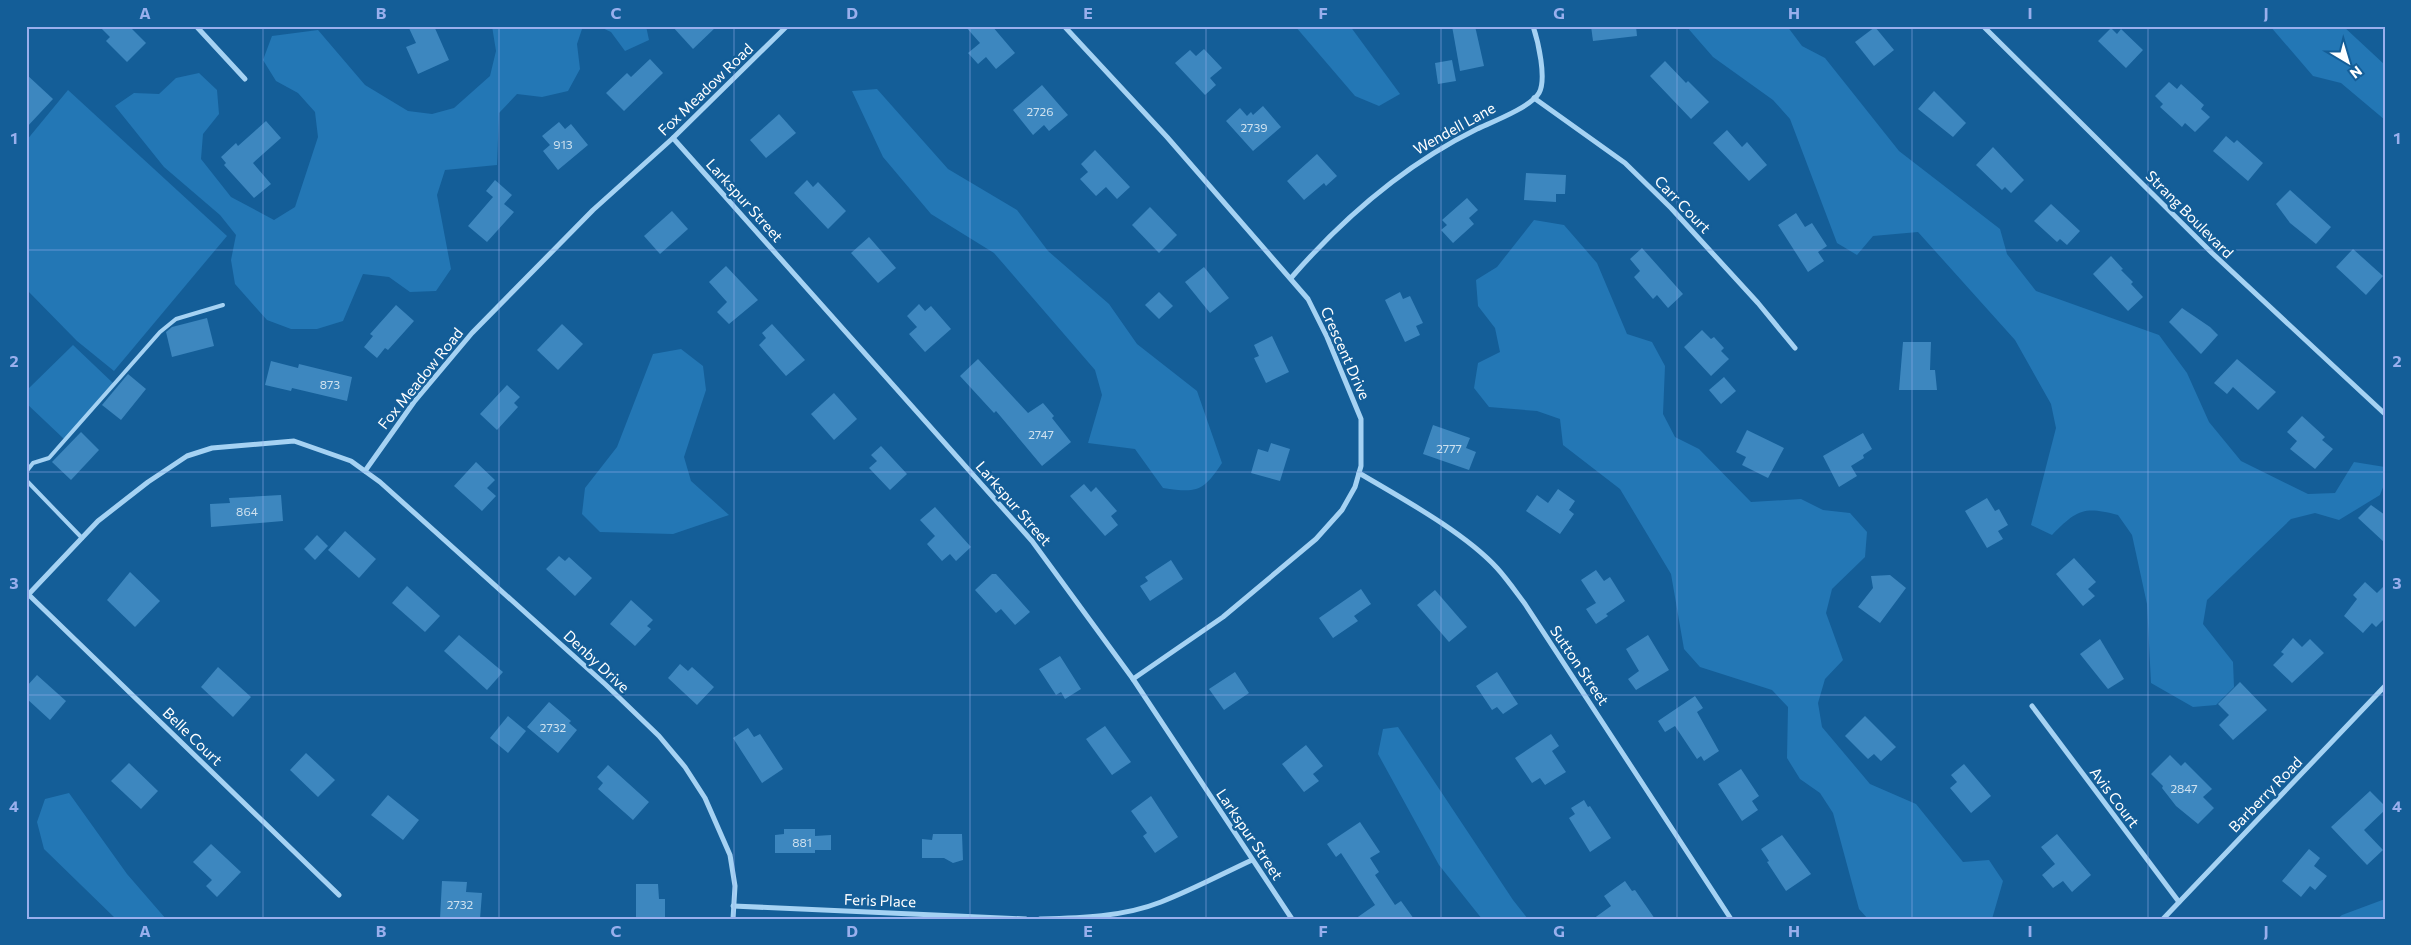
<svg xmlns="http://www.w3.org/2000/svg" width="2411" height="945" font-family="Commissioner,sans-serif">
	<rect width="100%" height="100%" fill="#145e98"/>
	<!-- green -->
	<g fill="#2377b5">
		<path d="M492 26H583L577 44 580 69 568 91 542 97 517 94 499 113 497 165 445 170 437 195 451 269 436 291 410 292 389 277 363 274 343 321 317 329H291L267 320 235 284 231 260 236 235 220 215 164 167 115 106 134 93 159 94 176 78 199 73 217 90 219 114 203 134 201 159 231 197 274 220 295 207 318 137 315 112 298 93 276 81 263 60 272 36 318 30 365 85 408 111 432 114 454 108 490 76 496 51Z"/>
		<path d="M598 26H646L649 40 625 51 611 32Z"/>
		<path d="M1295 26H1350L1400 94 1379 106 1355 96Z"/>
		<path d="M1686 26H1787L1802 46 1825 58 1899 151 2000 229 2007 254 2036 291 2159 335 2187 373 2209 422 2241 461 2308 494 2335 493 2354 462 2385 467V482L2380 495 2339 520 2315 513 2291 519 2207 600 2203 624 2233 662 2234 687 2216 705 2193 707 2151 683 2147 604 2132 535 2118 515C2083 506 2077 510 2052 535L2031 525 2056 428 2051 404 2015 340 1918 232 1873 236 1857 255 1837 243 1790 119 1773 100 1713 57Z"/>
		<path d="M2270 26H2343L2385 65V120L2341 83 2313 76Z"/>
		<path d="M877 89 948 169 1017 210 1048 251 1109 304 1137 344 1197 391 1222 463C1203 492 1197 493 1163 488L1135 449 1088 443 1102 395 1095 370 994 253 931 214 883 157 852 91Z"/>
		<path d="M68 90 227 236 114 371 77 341 26 289V141Z"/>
		<path d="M1534 220 1564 225 1597 263 1627 334 1652 342 1665 366 1663 414 1675 437 1699 449 1751 502 1801 499 1823 510 1850 513 1867 532 1865 557 1832 589 1826 613 1843 660 1825 679 1818 703 1822 727 1870 784 1916 804 1963 862 1989 860 2003 881 1992 919H1868L1859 909 1833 813 1820 793 1800 779 1787 758 1788 707 1772 690 1700 667 1684 649 1671 574 1620 489 1563 445 1560 419 1537 411 1489 407 1474 388 1478 363 1500 352 1495 328 1478 306 1476 280 1497 267Z"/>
		<path d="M73 345 115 385 64 439 26 403V391Z"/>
		<path d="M681 349 703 366 706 390 684 457 691 481 729 515 673 534 600 532 582 514 585 488 617 447 653 354Z"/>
		<path d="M1398 727 1513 900 1528 919H1482L1439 865 1378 754 1383 729Z"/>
		<path d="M69 793 127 874 166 919H116L44 849 37 822 45 799Z"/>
		<path d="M2385 899V919H2337L2342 915Z"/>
	</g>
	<!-- building -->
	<g fill="#3d87bf">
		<path d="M99 26H129L146 43 127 62 106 41 110 37Z"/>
		<path d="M408 26H434L449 60 418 74 406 47 416 43Z"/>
		<path d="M672 26H717L693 49Z"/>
		<path d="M965 26H992L1015 53 996 69 986 57 978 64 968 53 980 43Z"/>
		<path d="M1452 26H1475L1484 66 1460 71Z"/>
		<path d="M1591 26H1636L1637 36 1593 41Z"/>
		<path d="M1875 27 1894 50 1874 66 1855 42Z"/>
		<path d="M2111 28 2117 34 2121 29 2143 50 2126 68 2098 41Z"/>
		<path d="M1204 49 1222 68 1210 78 1216 85 1205 95 1175 63 1190 50 1196 56Z"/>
		<path d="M650 59 663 73 624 111 606 93 627 73 631 77Z"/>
		<path d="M1452 60 1456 81 1438 84 1435 63Z"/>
		<path d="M1665 61 1686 83 1688 81 1709 102 1691 119 1650 76Z"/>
		<path d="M26 74 53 99 26 128Z"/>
		<path d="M2169 82 2177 89 2181 84 2204 105 2201 109 2210 117 2195 132 2185 123 2182 127 2160 107 2163 104 2155 96Z"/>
		<path d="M1042 85 1068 115 1049 131 1044 125 1033 135 1013 110Z"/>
		<path d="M1934 91 1966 123 1953 137 1918 109Z"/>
		<path d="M1263 106 1281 127 1253 151 1226 121 1240 108 1247 116 1251 112 1253 115Z"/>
		<path d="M779 114 796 133 766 158 750 140Z"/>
		<path d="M266 121 281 138 253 163 271 184 254 198 224 165 226 163 221 157 236 143 238 146Z"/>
		<path d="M559 122 565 129 571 124 588 145 558 170 543 151 550 145 542 136Z"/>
		<path d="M1727 130 1742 147 1747 142 1767 165 1749 181 1713 143Z"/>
		<path d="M2226 136 2234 143 2237 140 2263 163 2248 181 2213 151Z"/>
		<path d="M1993 147 2024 180 2011 193 2005 187 2002 190 1976 165Z"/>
		<path d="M1095 150 1130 187 1117 199 1106 187 1096 196 1080 179 1088 172 1081 164Z"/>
		<path d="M1317 154 1337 176 1326 186 1324 183 1304 200 1287 181Z"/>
		<path d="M1526 173 1566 175 1565 194H1556V202L1524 200Z"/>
		<path d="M495 180 512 195 504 204 514 212 487 242 468 226 493 197 486 191Z"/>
		<path d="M807 180 813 187 818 182 846 211 828 229 794 193Z"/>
		<path d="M2290 190 2331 227 2316 244 2290 223 2276 204Z"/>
		<path d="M1467 198 1478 210 1469 218 1474 224 1453 243 1441 230 1447 225 1442 220Z"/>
		<path d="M2051 204 2080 231 2067 245 2060 239 2057 242 2034 221Z"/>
		<path d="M1150 207 1177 235 1159 253 1132 225Z"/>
		<path d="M672 211 688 229 660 254 644 236Z"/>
		<path d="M1796 213 1805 227 1812 223 1827 246 1818 252 1824 261 1808 272 1778 225Z"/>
		<path d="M869 237 896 268 878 283 851 253Z"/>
		<path d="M1642 248 1683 294 1668 308 1657 295 1653 299 1634 277 1640 271 1630 259Z"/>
		<path d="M2353 249 2383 276 2366 295 2336 267Z"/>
		<path d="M2111 256 2123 269 2121 270 2133 282 2131 284 2143 297 2128 311 2093 274Z"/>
		<path d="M726 266 758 300 729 324 717 312 727 302 709 282Z"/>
		<path d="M1204 267 1229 298 1210 313 1185 282Z"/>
		<path d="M1159 292 1173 306 1159 319 1145 305Z"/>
		<path d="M1400 292 1403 299 1410 296 1423 323 1416 326 1420 335 1405 342 1385 300Z"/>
		<path d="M919 304 925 311 931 306 951 329 925 352 909 334 917 327 907 316Z"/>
		<path d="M396 305 414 321 388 350 385 348 377 358 364 347 373 336 370 334Z"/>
		<path d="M2182 308 2210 327 2218 335 2201 354 2169 322Z"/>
		<path d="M207 318 214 346 172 357 166 332 172 327Z"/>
		<path d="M562 324 583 344 558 370 537 350Z"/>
		<path d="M772 324 805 360 786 376 759 345 766 338 762 333Z"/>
		<path d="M1702 330 1711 339 1714 337 1724 348 1721 351 1729 359 1711 376 1684 347Z"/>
		<path d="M1272 336 1289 372 1266 383 1254 358 1259 356 1254 345Z"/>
		<path d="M1903 342H1931L1930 370H1935L1937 390H1899Z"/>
		<path d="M978 359 1028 413 1043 403 1054 416 1052 418 1071 442 1042 466 996 411 994 413 960 376Z"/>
		<path d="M2237 359 2276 392 2258 410 2233 387 2227 394 2214 383Z"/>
		<path d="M271 361 298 368 299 364 352 377 347 401 292 388 291 391 265 385Z"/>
		<path d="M128 374 146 389 121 420 102 405Z"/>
		<path d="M1724 377 1736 391 1721 404 1709 390Z"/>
		<path d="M507 385 520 397 514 403 518 407 497 430 480 414Z"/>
		<path d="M834 393 857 419 834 440 811 414Z"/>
		<path d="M2302 416 2325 437 2322 440 2333 449 2315 469 2290 449 2297 441 2287 432Z"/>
		<path d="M1433 425 1470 438 1466 448 1476 452 1469 470 1423 454Z"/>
		<path d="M1747 430 1784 448 1768 478 1742 465 1746 457 1736 452Z"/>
		<path d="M81 432 99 450 71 480 52 462Z"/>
		<path d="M1863 433 1872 449 1863 455 1864 458 1851 466 1857 476 1839 487 1823 456Z"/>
		<path d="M1271 443 1290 449 1280 481 1251 473 1258 449 1268 452Z"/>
		<path d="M881 446 907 474 890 490 869 468 877 461 871 455Z"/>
		<path d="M476 462 495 480 487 488 496 496 482 511 454 486Z"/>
		<path d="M1084 484 1091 492 1096 487 1117 511 1111 516 1118 525 1105 536 1070 496Z"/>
		<path d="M1558 489 1575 501 1569 510 1574 514 1560 534 1526 511 1537 495 1548 503Z"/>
		<path d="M281 495 283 521 211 527 210 504 230 503 229 498Z"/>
		<path d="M1987 498 1995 511 1999 509 2008 525 1998 531 2003 539 1987 548 1965 511Z"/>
		<path d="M2371 505 2385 515V543L2358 518Z"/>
		<path d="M935 507 971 547 956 561 950 554 942 561 927 544 935 536 920 520Z"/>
		<path d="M345 531 376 559 359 578 328 550Z"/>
		<path d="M317 535 328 546 315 560 304 549Z"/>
		<path d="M559 556 565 561 569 557 592 578 575 596 546 569Z"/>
		<path d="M2074 558 2096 582 2088 589 2095 596 2083 606 2056 574Z"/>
		<path d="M1171 560 1183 579 1150 601 1140 586 1148 581 1145 577Z"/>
		<path d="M1596 570 1604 581 1610 577 1625 601 1606 614 1608 616 1596 624 1586 609 1596 603 1581 580Z"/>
		<path d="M130 572 160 601 135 627 107 600Z"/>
		<path d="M992 574H996L1030 612 1015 625 1001 609 996 613 975 590Z"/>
		<path d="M1890 575 1906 588 1880 623 1858 607 1873 588 1871 576Z"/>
		<path d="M2365 582 2377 593 2385 585V618L2376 627 2372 623 2363 633 2344 616 2357 599 2353 595Z"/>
		<path d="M407 586 440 616 425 632 392 603Z"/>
		<path d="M1361 589 1371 604 1354 616 1358 621 1333 638 1319 618Z"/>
		<path d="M1435 590 1467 627 1449 642 1417 605Z"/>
		<path d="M631 600 653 620 647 626 651 629 635 646 610 624Z"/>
		<path d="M459 635 503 672 487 690 444 651Z"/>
		<path d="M1648 635 1669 670 1636 690 1628 679 1639 671 1626 649Z"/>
		<path d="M2293 638 2302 647 2310 639 2324 653 2292 683 2273 665 2284 654 2281 652Z"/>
		<path d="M2100 639 2124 679 2108 689 2080 654Z"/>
		<path d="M1060 656 1081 689 1065 699 1061 692 1056 695 1039 669Z"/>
		<path d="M680 664 688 671 692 667 714 687 697 705 668 678Z"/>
		<path d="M218 667 251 697 233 717 201 687Z"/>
		<path d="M1235 672 1249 693 1224 710 1209 689Z"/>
		<path d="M1497 672 1518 704 1503 714 1497 707 1492 710 1476 686Z"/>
		<path d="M37 675 66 701 50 720 26 698V687Z"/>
		<path d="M2240 682 2267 710 2233 740 2219 725 2229 715 2218 704Z"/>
		<path d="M1695 696 1703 708 1697 712 1719 751 1704 761 1701 756 1697 759 1675 726 1665 732 1658 721Z"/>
		<path d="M549 702 571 721 569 723 577 730 558 753 527 727Z"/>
		<path d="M508 716 526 731 508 753 490 738Z"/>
		<path d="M1865 716 1896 747 1881 761 1874 754 1868 759 1845 736Z"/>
		<path d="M1105 726 1131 762 1112 775 1086 739Z"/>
		<path d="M748 728 754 737 760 734 783 769 762 783 733 738Z"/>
		<path d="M1551 734 1559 746 1552 751 1566 772 1545 785 1540 778 1532 783 1515 758Z"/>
		<path d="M1306 745 1323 766 1313 774 1319 781 1304 792 1282 764Z"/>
		<path d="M306 753 335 780 318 797 290 770Z"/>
		<path d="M2170 755 2181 766 2185 762 2212 789 2203 797 2214 808 2198 824 2176 806 2162 788 2163 786 2151 774Z"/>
		<path d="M129 763 158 791 141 809 111 781Z"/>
		<path d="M1964 764 1991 796 1971 813 1950 788 1957 782 1951 775Z"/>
		<path d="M608 765 649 802 633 820 598 789 603 783 597 777Z"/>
		<path d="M1741 769 1759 796 1752 801 1758 810 1742 821 1718 784Z"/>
		<path d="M2370 791 2385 806V810L2364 830 2383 850 2367 865 2331 827Z"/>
		<path d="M388 795 419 820 403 840 371 815Z"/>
		<path d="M1151 796 1178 837 1155 853 1143 836 1147 833 1131 811Z"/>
		<path d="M1584 800 1588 807 1590 806 1611 838 1590 852 1569 818 1575 814 1571 808Z"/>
		<path d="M1360 822 1380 852 1370 858 1379 872 1375 875 1395 905 1401 901 1414 919H1355L1375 905 1341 853 1336 857 1327 844Z"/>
		<path d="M784 829H815V836L831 835V850H815V853H775V835L784 834Z"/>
		<path d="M933 834H962L963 860 953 863 944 858H922V839L932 840Z"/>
		<path d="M2057 834 2091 875 2072 892 2063 881 2053 888 2042 875 2055 864 2041 847Z"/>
		<path d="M1782 835 1811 874 1786 891 1767 862 1769 861 1761 849Z"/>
		<path d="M211 844 241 872 217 897 206 886 212 880 193 862Z"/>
		<path d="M2309 849 2320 858 2314 866 2327 876 2315 890 2310 886 2301 897 2282 881Z"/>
		<path d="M442 881 467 882 466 892 482 893 480 919H440Z"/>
		<path d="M1625 881 1632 891 1635 890 1655 919H1593L1611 906 1604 896Z"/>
		<path d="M636 884H658L659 899H665V919H636Z"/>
	</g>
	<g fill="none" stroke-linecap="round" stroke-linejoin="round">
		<!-- service -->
		<g stroke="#a5d2f3" stroke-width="4">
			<path d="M26 472 33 463 49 458 160 332 176 319 223 305"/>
			<path d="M26 480 82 538"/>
		</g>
		<!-- minor -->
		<g stroke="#a5d2f3" stroke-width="5">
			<path d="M196 26 245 79"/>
			<path d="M1064 26 1167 137 1308 299 1327 337 1361 419V466L1355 487 1342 510 1316 539 1223 617 1133 679"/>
			<path d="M1983 26 2212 253 2385 414"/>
			<path d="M1534 98 1625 163 1671 208 1758 303 1795 348"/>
			<path d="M673 138 1032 541 1133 679 1292 919"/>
			<path d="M1291 278C1344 217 1404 165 1477 129 1492 122 1531 107 1539 93 1547 79 1538 41 1533 26"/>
			<path d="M365 471 414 402 472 333 593 210 673 138 787 26"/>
			<path d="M1359 473C1401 498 1464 532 1497 568 1507 579 1516 592 1525 604L1731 919"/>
			<path d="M29 595 339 895"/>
			<path d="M26 597 98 521 148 482 187 456 212 448 294 441 351 461 380 482 606 685 659 736 685 767 705 798 730 855 735 886 733 919"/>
			<path d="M2032 706 2179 902"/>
			<path d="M733 906 1026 919"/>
			<path d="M1040 919C1080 918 1123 917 1161 902 1192 890 1222 874 1252 860"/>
			<path d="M2163 919 2385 686"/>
		</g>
	</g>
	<!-- grid -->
	<path fill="none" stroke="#99afed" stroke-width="1" stroke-opacity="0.55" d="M263 26V919M499 26V919M734 26V919M970 26V919M1206 26V919M1441 26V919M1677 26V919M1912 26V919M2148 26V919M26 250H2385M26 472H2385M26 695H2385"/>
	<g text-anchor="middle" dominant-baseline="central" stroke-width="5" stroke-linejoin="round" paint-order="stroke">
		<!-- number labels -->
		<g font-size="12" fill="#cee1ef">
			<text x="1040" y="111">2726</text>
			<text x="1254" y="127">2739</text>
			<text x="563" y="144">913</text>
			<text x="330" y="384">873</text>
			<text x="1041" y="434">2747</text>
			<text x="1449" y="448">2777</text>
			<text x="247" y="511">864</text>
			<text x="553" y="727">2732</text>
			<text x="2184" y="788">2847</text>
			<text x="802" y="842">881</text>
			<text x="460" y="904">2732</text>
		</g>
		<!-- street labels -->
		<g font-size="15" fill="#fff" stroke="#145e98">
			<text transform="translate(705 89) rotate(-44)">Fox Meadow Road</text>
			<text transform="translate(1454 128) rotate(-29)">Wendell Lane</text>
			<text transform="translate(745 200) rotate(48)">Larkspur Street</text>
			<text transform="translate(1683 204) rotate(46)">Carr Court</text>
			<text transform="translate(2190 214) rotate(45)">Strang Boulevard</text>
			<text transform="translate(1346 353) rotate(66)">Crescent Drive</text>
			<text transform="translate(420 378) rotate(-51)">Fox Meadow Road</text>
			<text transform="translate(1014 503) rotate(49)">Larkspur Street</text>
			<text transform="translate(597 661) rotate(43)">Denby Drive</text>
			<text transform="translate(1580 665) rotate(56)">Sutton Street</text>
			<text transform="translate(193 736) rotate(44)">Belle Court</text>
			<text transform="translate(2265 794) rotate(-46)">Barberry Road</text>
			<text transform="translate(2115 797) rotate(53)">Avis Court</text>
			<text transform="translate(1250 834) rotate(56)">Larkspur Street</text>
			<text transform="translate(880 900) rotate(2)">Feris Place</text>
		</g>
	</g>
	<!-- border -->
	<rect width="2411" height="945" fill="none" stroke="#145e98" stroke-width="55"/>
	<!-- north arrow -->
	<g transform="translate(2348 62) rotate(142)" stroke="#145e98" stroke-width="4" paint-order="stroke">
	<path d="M0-4L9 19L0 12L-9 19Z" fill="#ffffff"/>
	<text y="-8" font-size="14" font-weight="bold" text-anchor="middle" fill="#ffffff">N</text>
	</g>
	<rect x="28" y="28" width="2356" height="890" fill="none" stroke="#99afed" stroke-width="2"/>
	<g font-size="16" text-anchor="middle" font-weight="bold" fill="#99afed">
		<text x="145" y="19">A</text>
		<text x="381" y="19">B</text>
		<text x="616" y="19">C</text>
		<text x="852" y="19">D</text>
		<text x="1088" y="19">E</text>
		<text x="1323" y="19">F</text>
		<text x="1559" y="19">G</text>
		<text x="1794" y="19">H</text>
		<text x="2030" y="19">I</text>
		<text x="2266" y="19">J</text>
		<text x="14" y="144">1</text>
		<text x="2397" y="144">1</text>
		<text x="14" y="367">2</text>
		<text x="2397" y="367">2</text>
		<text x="14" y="589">3</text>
		<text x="2397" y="589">3</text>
		<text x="14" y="812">4</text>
		<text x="2397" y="812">4</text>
		<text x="145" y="937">A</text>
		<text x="381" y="937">B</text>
		<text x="616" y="937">C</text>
		<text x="852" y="937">D</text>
		<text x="1088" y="937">E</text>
		<text x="1323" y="937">F</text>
		<text x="1559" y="937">G</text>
		<text x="1794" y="937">H</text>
		<text x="2030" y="937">I</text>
		<text x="2266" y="937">J</text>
	</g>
</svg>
